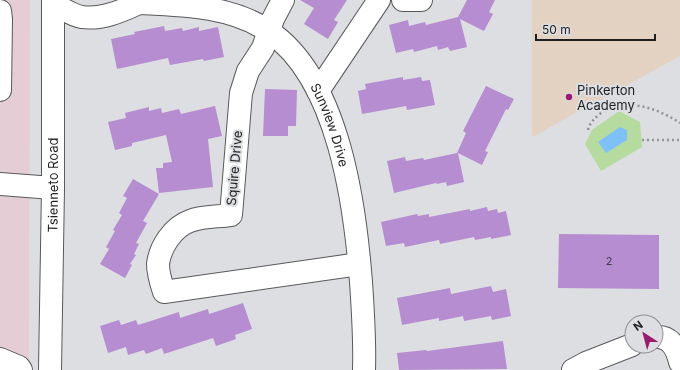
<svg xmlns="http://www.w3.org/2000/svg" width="680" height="370" font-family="Inter,sans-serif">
	<rect width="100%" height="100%" fill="#dddee1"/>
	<!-- commercial -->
	<path fill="#e5cdd6" d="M0 0H30L29 370H0Z"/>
	<!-- education -->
	<path fill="#e3d1c1" d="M532 0H680V56L532 137Z"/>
	<!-- green -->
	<path fill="#b5db9e" d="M619 111 640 122 642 147 601 171 585 144 592 130Z"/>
	<!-- water -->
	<path fill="#7dc1f8" d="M620 127 627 130V140L606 153 598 142Z"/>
	<!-- building -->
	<g fill="#b58dd0">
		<path d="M300 0H347L334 20 338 22 328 39 304 24 314 8Z"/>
		<path d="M467 0H495L489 12 493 14 484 31 460 19 467 47 450 51 448 47 438 50 437 46 414 52 413 49 396 53 389 25 408 20 409 26 425 22 426 25 458 17Z"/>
		<path d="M164 26 165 31 182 28 183 31 199 27V31L218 27 224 57 204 61 203 59 170 65 168 58 117 69 111 39 135 34 134 32Z"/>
		<path d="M403 77V80L421 77 422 81 430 80 435 105 407 110 406 106 362 114 358 91 366 89 365 84Z"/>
		<path d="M486 86 514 99 508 110 506 109 485 151 488 152 482 165 458 153 464 182 447 186 446 182 437 184 436 183 394 193 387 161 405 157 406 161 423 158 424 160 457 153 466 133 463 131Z"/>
		<path d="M265 89 297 90 296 126H288V136H263Z"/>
		<path d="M215 106 222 136 208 139 213 187 159 193 156 168H163V163L172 162 166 135 132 143V146L115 150 108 122 126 118 125 113 149 107V111L161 108 162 113 179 109 181 114Z"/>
		<path d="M133 179 159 194 143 221 147 223 136 243 139 244 134 254 136 255 130 264 132 265 125 278 100 264 109 249 106 247 115 231 113 230 122 215 119 213 127 198 123 196Z"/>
		<path d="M487 207 488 211 497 209 498 213 506 211 511 235 491 239V237L475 240 474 237 440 244 439 240 405 247 404 243 386 246 381 222 417 214 418 216 429 214V217L470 209V211Z"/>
		<path d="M559 234 659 235V289L558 288Z"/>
		<path d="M491 286 493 292 506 289 511 316 492 320 491 316 464 321 463 316 439 321V318L402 325 397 298 450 288 451 294Z"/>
		<path d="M243 303 252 329 235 335 236 339 216 346 213 338 164 354 162 348 146 354 144 350 128 355 126 347 108 353 100 326 119 320 121 325 136 320 138 325 179 312 180 318 208 309 209 314Z"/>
		<path d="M503 341 507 369 399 370 397 353 426 350 427 351Z"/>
	</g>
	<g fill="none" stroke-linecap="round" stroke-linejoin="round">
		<!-- minor casing -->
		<g stroke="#59595c" stroke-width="24">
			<g id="minor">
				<path id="s1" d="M135 0 139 3C184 5 232 6 270 32 339 80 355 205 361 282 363 311 365 341 364 370"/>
				<path d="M283 0 273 19 263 48 248 71 241 93 231 215C217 217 203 216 190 221 173 227 160 247 158 264 158 274 161 283 164 292L359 264"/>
				<path d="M403 0H421"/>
				<path d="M53 4C61 8 74 16 82 17 101 20 122 11 139 3"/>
				<path d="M0 11 1 19 0 90"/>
				<path d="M318 91 379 0"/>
				<path d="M0 184 53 188"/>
				<path d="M656 337C671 336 677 349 680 362"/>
				<path d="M0 359 19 367 21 370"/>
				<path id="s2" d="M50 370 53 188V0"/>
				<path d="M573 370 586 363 632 345"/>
			</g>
		</g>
		<!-- path -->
		<g stroke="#919294" stroke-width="2.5" stroke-dasharray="2 3" stroke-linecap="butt">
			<path d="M588 130C590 122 595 118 601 113 625 96 659 109 680 123"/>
			<path d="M642 140H680"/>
		</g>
		<!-- minor -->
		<use href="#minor" stroke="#fff" stroke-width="22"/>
	</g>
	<!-- markers -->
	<circle fill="#9a1a70" stroke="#dddee1" stroke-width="1.5" cx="569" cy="97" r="4"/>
	<g text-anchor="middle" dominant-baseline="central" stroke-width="4" stroke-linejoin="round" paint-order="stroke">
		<!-- number labels -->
		<g font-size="11" fill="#433a4b">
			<text x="609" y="261">2</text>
		</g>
		<!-- poi labels -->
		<g font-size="13" fill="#1d1e1f" stroke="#dddee1" text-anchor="start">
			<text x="577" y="90">Pinkerton<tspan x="577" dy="15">Academy</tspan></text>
		</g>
		<!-- street labels -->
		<g font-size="13" fill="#1d1e1f" stroke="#dddee1">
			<text stroke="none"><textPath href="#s1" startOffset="254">Sunview Drive</textPath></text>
			<text transform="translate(234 168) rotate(-85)">Squire Drive</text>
			<text stroke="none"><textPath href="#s2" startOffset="185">Tsienneto Road</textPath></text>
		</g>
	</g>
	<!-- north arrow -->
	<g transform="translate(644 334) rotate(324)"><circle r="19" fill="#dddee1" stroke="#909193"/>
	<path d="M0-3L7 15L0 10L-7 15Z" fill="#9a1a70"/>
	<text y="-6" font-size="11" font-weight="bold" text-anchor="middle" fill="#1d1e1f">N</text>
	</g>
	<!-- scale -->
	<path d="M536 34v6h119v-6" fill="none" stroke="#1d1e1f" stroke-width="2"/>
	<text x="542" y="34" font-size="12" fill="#1d1e1f" stroke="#dddee1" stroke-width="3" paint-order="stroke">50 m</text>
</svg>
